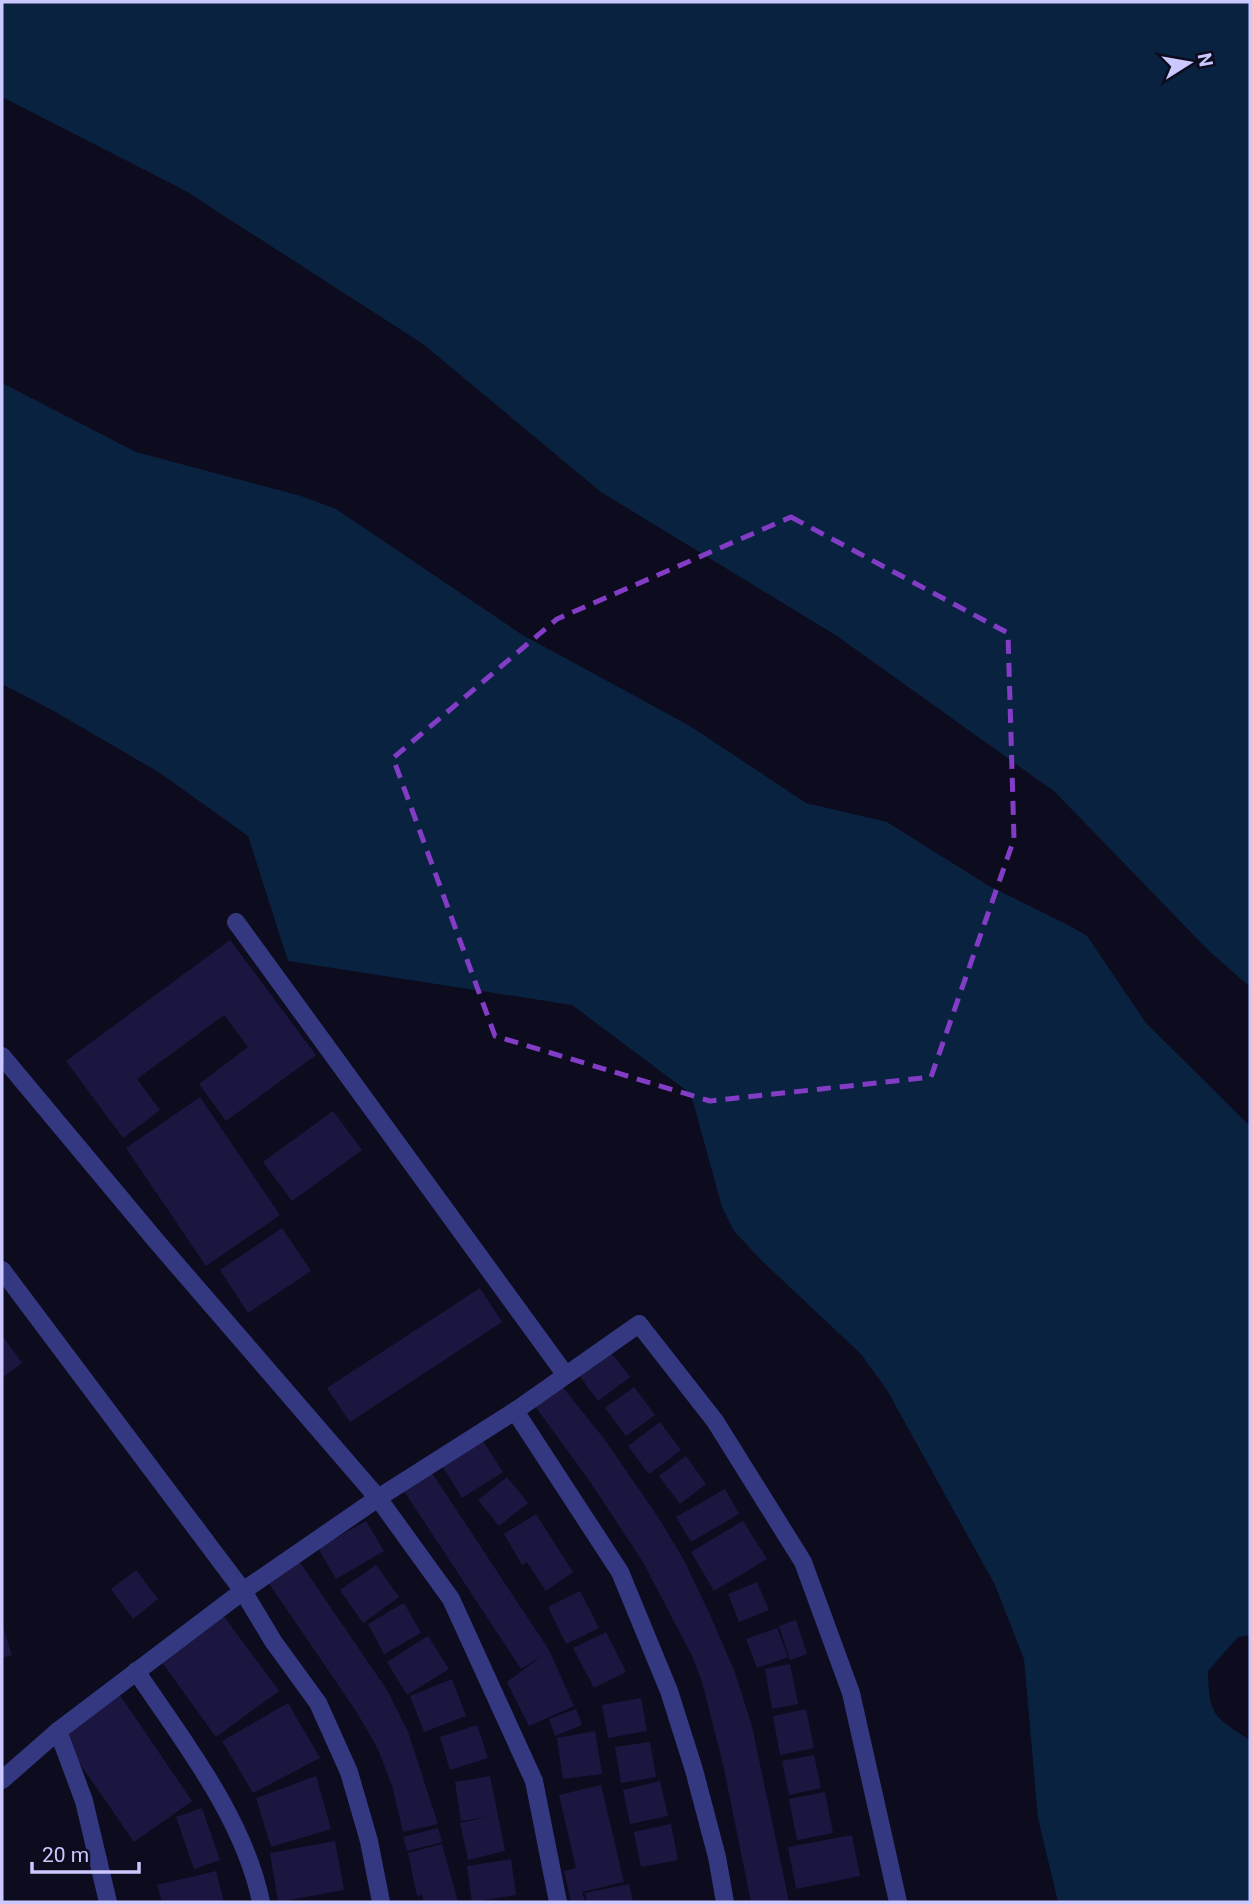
<svg xmlns="http://www.w3.org/2000/svg" width="1252" height="1904" font-family="Roboto,sans-serif">
	<rect width="100%" height="100%" fill="#0d0b1e"/>
	<!-- water -->
	<g fill="#092240">
		<path d="M2 2H1250V987L1208 950 1055 792 837 636 601 492 423 344 184 190 2 97Z"/>
		<path d="M2 383 136 452 301 496 336 509 521 634 690 726 806 803 887 822 989 886 1070 926 1087 936 1146 1023 1250 1126V1635L1238 1637 1208 1671C1209 1716 1214 1717 1250 1740V1902H1058L1038 1818 1024 1659 995 1585 887 1390 861 1354 761 1260 734 1231 722 1207 691 1094 572 1005 288 961 248 836 160 773 52 710 2 684Z"/>
	</g>
	<!-- building -->
	<g fill="#1b1640">
		<path d="M230 940 316 1055 226 1121 199 1084 248 1047 224 1015 137 1079 160 1110 123 1138 66 1061Z"/>
		<path d="M200 1097 280 1215 206 1266 126 1148Z"/>
		<path d="M333 1111 362 1150 292 1201 263 1162Z"/>
		<path d="M282 1228 311 1271 248 1313 220 1270Z"/>
		<path d="M480 1288 502 1322 350 1422 327 1388Z"/>
		<path d="M2 1335 22 1363 2 1378Z"/>
		<path d="M610 1351 630 1377 598 1401 579 1375Z"/>
		<path d="M557 1380 605 1440 660 1520 685 1562 710 1615 734 1670 752 1726 789 1902H751L723 1764 702 1682 692 1656 643 1562 589 1480 529 1398Z"/>
		<path d="M634 1387 655 1415 626 1436 605 1408Z"/>
		<path d="M660 1422 681 1450 649 1474 628 1446Z"/>
		<path d="M483 1441 503 1472 462 1498 443 1467Z"/>
		<path d="M686 1456 706 1484 680 1504 659 1476Z"/>
		<path d="M432 1473 549 1650 574 1706 529 1726 507 1682 543 1655 521 1669 404 1491Z"/>
		<path d="M507 1477 528 1503 499 1526 478 1500Z"/>
		<path d="M725 1489 739 1514 691 1542 676 1517Z"/>
		<path d="M536 1514 573 1572 546 1591 527 1562 522 1565 504 1534Z"/>
		<path d="M366 1521 384 1551 336 1579 318 1548Z"/>
		<path d="M743 1521 767 1559 714 1591 691 1552Z"/>
		<path d="M299 1561 387 1690 408 1732 438 1824 403 1832 393 1789 378 1749 356 1711 268 1582Z"/>
		<path d="M376 1565 399 1597 363 1623 340 1590Z"/>
		<path d="M136 1570 158 1599 133 1619 111 1589Z"/>
		<path d="M757 1582 769 1610 739 1622 728 1594Z"/>
		<path d="M580 1591 599 1628 566 1644 548 1607Z"/>
		<path d="M404 1603 421 1633 384 1654 368 1624Z"/>
		<path d="M220 1611 279 1691 216 1737 158 1657Z"/>
		<path d="M796 1620 807 1654 790 1660 779 1626Z"/>
		<path d="M2 1624 12 1655 2 1658Z"/>
		<path d="M777 1628 788 1657 757 1668 746 1639Z"/>
		<path d="M606 1632 626 1672 594 1688 573 1648Z"/>
		<path d="M428 1636 449 1669 407 1695 387 1662Z"/>
		<path d="M790 1664 798 1704 772 1709 765 1669Z"/>
		<path d="M452 1679 466 1716 424 1732 410 1696Z"/>
		<path d="M117 1691 192 1801 134 1842 58 1732Z"/>
		<path d="M641 1698 647 1731 608 1738 602 1705Z"/>
		<path d="M288 1703 320 1758 253 1793 222 1741Z"/>
		<path d="M576 1709 582 1725 555 1736 549 1719Z"/>
		<path d="M806 1709 814 1748 780 1755 773 1716Z"/>
		<path d="M477 1725 488 1758 450 1770 440 1737Z"/>
		<path d="M595 1731 602 1774 563 1779 557 1738Z"/>
		<path d="M650 1742 656 1777 621 1783 615 1747Z"/>
		<path d="M814 1755 821 1788 789 1795 782 1761Z"/>
		<path d="M316 1776 331 1829 271 1847 256 1798Z"/>
		<path d="M490 1776 505 1851 468 1860 460 1823 487 1817 461 1821 455 1782Z"/>
		<path d="M660 1781 668 1816 630 1824 623 1790Z"/>
		<path d="M601 1785 624 1882 582 1892 585 1902H571L564 1871 576 1868 559 1795Z"/>
		<path d="M825 1792 833 1833 797 1840 789 1799Z"/>
		<path d="M202 1808 220 1860 194 1869 176 1817Z"/>
		<path d="M671 1824 678 1860 641 1867 634 1832Z"/>
		<path d="M438 1828 442 1842 407 1851 403 1837Z"/>
		<path d="M852 1835 860 1876 796 1889 788 1847Z"/>
		<path d="M335 1841 344 1890 278 1902 270 1853Z"/>
		<path d="M442 1844 458 1902H424L422 1895 417 1896 408 1853Z"/>
		<path d="M511 1859 516 1895 472 1902 467 1866Z"/>
		<path d="M216 1871 224 1902H162L157 1885Z"/>
		<path d="M629 1884 633 1902H587L585 1893Z"/>
	</g>
	<g fill="none" stroke-linecap="round" stroke-linejoin="round">
		<!-- street -->
		<g stroke="#343880" stroke-width="18">
			<path d="M236 922 565 1374"/>
			<path d="M2 1056 158 1243 378 1498 451 1599 534 1781 558 1902"/>
			<path d="M2 1270 243 1591 273 1641 318 1703 349 1772 369 1841 381 1902"/>
			<path d="M515 1411 620 1572 669 1691 694 1770 717 1857 725 1902"/>
			<path d="M136 1671C183 1741 244 1818 261 1902"/>
			<path d="M58 1731 84 1801 108 1902"/>
			<path d="M2 1780 58 1731 243 1591 378 1498 515 1411 639 1324 715 1421 803 1562 851 1693 898 1902"/>
		</g>
	</g>
	<!-- marked area -->
	<path fill="none" stroke="#833cc5" stroke-width="5" stroke-dasharray="14 9" stroke-linejoin="round" d="M791 517 1008 633 1014 839 931 1077 710 1101 495 1036 393 758 557 619Z"/>
	<!-- border -->
	<rect width="1252" height="1904" fill="none" stroke="#cac8ff" stroke-width="7"/>
	<!-- north arrow -->
	<g transform="translate(1189 63) rotate(79)" stroke="#0d0b1e" stroke-width="5" paint-order="stroke">
	<path d="M0-5L12 26L0 18L-12 26Z" fill="#cac8ff"/>
	<text y="-10" font-size="19" font-weight="bold" text-anchor="middle" fill="#cac8ff">N</text>
	</g>
	<!-- scale -->
	<path d="M32 1862v10h107v-10" fill="none" stroke="#cac8ff" stroke-width="3.5"/>
	<text x="42" y="1862" font-size="21" fill="#cac8ff" stroke="#0d0b1e" stroke-width="5" paint-order="stroke">20 m</text>
</svg>
